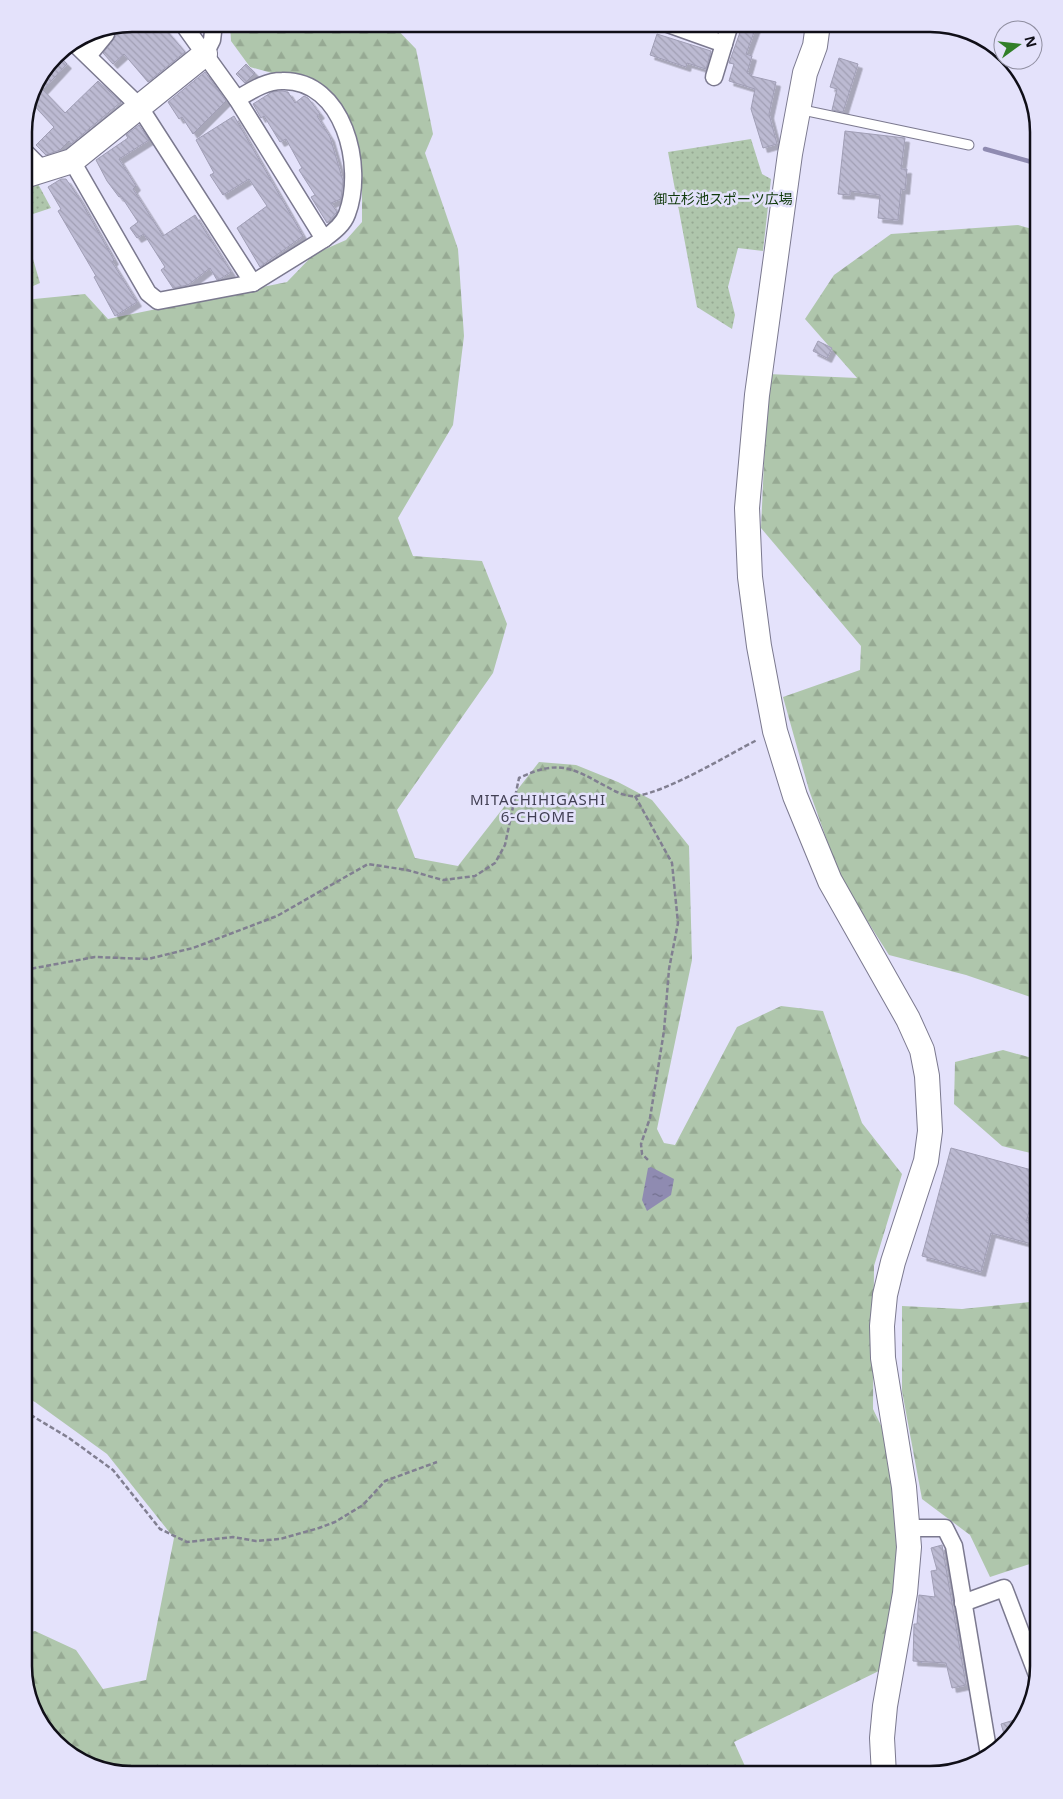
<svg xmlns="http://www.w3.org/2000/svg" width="1063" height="1799" font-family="'Noto Sans','Noto Sans JP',sans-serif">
	<defs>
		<pattern id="forest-firs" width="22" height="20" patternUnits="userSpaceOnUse" patternTransform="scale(1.25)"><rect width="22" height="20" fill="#afc6ac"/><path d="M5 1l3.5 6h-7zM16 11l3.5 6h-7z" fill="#96a993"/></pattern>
		<pattern id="park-dots" width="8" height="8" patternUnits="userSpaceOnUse" patternTransform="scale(1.25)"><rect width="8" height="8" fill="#afc6ac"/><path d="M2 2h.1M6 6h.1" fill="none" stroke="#96a993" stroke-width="1.8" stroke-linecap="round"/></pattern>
		<pattern id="water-ripples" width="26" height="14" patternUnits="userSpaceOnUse" patternTransform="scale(1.25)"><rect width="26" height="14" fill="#8f8bb1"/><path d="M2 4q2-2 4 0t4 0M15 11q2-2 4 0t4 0" fill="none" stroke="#73708f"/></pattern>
		<pattern id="building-back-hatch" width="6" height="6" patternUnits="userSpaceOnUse" patternTransform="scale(1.25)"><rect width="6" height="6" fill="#bcbad2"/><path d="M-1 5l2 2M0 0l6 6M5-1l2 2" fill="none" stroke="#a19fb4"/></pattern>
		<filter id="shadow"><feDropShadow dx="4.5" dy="4.5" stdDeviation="0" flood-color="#0004"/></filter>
	</defs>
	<rect width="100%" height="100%" fill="#e4e2fb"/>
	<!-- forest -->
	<g fill="url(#forest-firs)">
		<path d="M230 24H392L416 49 433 134 425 153 458 249 464 336 453 425 398 518 413 556 482 561 507 624 493 673 397 810 415 858 458 866 539 762 576 765 618 782 652 800 689 846 692 960 657 1129 664 1143 675 1145 737 1027 781 1006 823 1011 862 1123 902 1174 874 1266 873 1409 891 1446 903 1576 887 1667 734 1742 749 1775H125L72 1757 35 1714 24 1667V1634L35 1631 76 1650 103 1689 146 1680 174 1538 107 1454 35 1402 24 1396V300L85 294 108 319 287 282 314 254 346 240 362 222V178L354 128 329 89 250 67 231 41Z"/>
		<path d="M1018 225 1039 231V1000L966 975 889 955 841 880 809 790 783 697 860 670 861 646 761 528 768 374 857 378 805 319 834 275 891 234Z"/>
		<path d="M1003 1050 1039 1060V1155L1002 1146 954 1104 955 1062Z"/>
		<path d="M1039 1301V1561L990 1577 970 1535 922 1499 902 1391V1306L962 1309Z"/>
	</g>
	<!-- park -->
	<g fill="url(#park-dots)">
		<path d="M751 139 762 174 771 179 763 251 738 248 728 287 735 315 732 329 697 307 668 152Z"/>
		<path d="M37 182 51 208 24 217V186Z"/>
		<path d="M24 228 40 283 24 290Z"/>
	</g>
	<!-- water -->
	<path fill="url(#water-ripples)" d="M651 1167 674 1179 671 1195 647 1211 642 1200 648 1168Z"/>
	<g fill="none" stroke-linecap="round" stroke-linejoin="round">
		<!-- stream -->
		<path stroke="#8f8bb1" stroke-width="4.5" d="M985 149 1039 164"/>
	</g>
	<!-- building -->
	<g fill="url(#building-back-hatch)" stroke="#a09eb5" filter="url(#shadow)">
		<path d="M132 24H161L185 52 148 82 124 54 113 64 103 53 116 36 113 28Z"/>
		<path d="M743 24H757L746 54 752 56 747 73 752 74 751 76 776 82 769 114 777 144 763 148 751 109 755 89 729 81 734 64 729 63Z"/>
		<path d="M657 34 711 51 706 69 687 63 686 67 650 55Z"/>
		<path d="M57 54 67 64 43 90 65 113 98 81 121 102 71 144 69 141 60 150 46 155 36 145 54 127 30 101 32 90Z"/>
		<path d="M839 58 858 64 843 112 832 110 837 89 830 87Z"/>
		<path d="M246 64 255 73 245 83 236 74Z"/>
		<path d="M205 72 226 101 193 134 182 117 179 119 168 102Z"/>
		<path d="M282 91 288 92 295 103 304 96 308 98 320 114 317 116 330 137 343 181 341 199 331 203 337 212 327 223 311 197 315 195 299 170 302 168 286 139 280 142 264 116 261 118 253 104 272 92Z"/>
		<path d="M234 116 303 236 260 267 237 228 267 206 249 179 223 195 210 175 214 173 196 140Z"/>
		<path d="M139 125 149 140 119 159 136 186 133 189 163 236 195 215 231 272 220 279 217 280 210 268 188 285 173 288 161 270 165 267 144 234 137 238 130 228 138 222 121 196 119 197 107 181 96 160 128 138 126 135Z"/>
		<path d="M845 131 905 138 901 169H907L905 190 901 189 898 220 878 218 880 195 850 191V195L838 194Z"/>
		<path d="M61 179H66L79 198 114 260 112 262 137 302 115 316 94 277 96 276 58 211 61 209 48 187Z"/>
		<path d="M818 341 832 348 827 358 813 351Z"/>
		<path d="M951 1148 1039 1172V1192L1035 1191 1026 1222 1039 1226V1246L991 1233 981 1272 922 1256Z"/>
		<path d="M942 1545 966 1685 952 1688 946 1663 913 1661 914 1624H917L919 1595 935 1597 931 1571 937 1570 931 1548Z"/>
		<path d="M1024 1717 1021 1727 1006 1740 1001 1724Z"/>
	</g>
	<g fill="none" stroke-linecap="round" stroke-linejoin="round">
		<!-- lane casing -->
		<g stroke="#7b798f" stroke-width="11">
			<path id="lane" d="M798 109 969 145"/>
		</g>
		<!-- street casing -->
		<g stroke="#7b798f" stroke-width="19">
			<g id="street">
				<path d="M668 24 724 44"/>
				<path d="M74 43 139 106 253 283"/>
				<path d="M205 54 212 40 214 24"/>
				<path d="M88 56 106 34"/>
				<path d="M714 77 730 24"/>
				<path d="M237 99C251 91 265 81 282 81 344 79 365 167 347 214 343 225 333 232 324 239"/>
				<path d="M24 151 43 170"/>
				<path d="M72 161 148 293 158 301 253 283 324 239 237 99 183 24"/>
				<path d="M907 1528H945L954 1546 989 1755"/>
				<path d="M963 1603 1004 1588 1037 1675"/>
			</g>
		</g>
		<!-- secondary casing -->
		<g stroke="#7b798f" stroke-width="26">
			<g id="secondary">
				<path d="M818 24 815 46 805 73 790 154 757 395 747 508 750 577 759 646 775 731 795 796 830 881 908 1019 922 1050 927 1076 930 1131 926 1161 893 1262 885 1295 882 1326 883 1358 904 1487 909 1547 905 1593 885 1706 882 1738 884 1775"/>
				<path d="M24 176 72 161 205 54"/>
			</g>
		</g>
		<!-- path -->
		<g stroke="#817f91" stroke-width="2.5" stroke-dasharray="5 2.5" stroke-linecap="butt">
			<path d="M635 796 672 863 678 923 669 969 664 1031 650 1118 641 1144 642 1154 648 1160"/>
			<path d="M24 970 95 957 148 959 193 948 277 916 368 864 407 870 443 880 475 876 495 863 505 845 519 778C561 758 573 769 611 789 618 793 628 797 636 796 669 791 726 756 757 740"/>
			<path d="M24 1411 69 1438 113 1470 160 1529 187 1542 233 1537 256 1541 280 1539 319 1528 335 1522 363 1505 385 1481 437 1462"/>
		</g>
		<!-- lane -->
		<use href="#lane" stroke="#fff" stroke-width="9"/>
		<!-- street -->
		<use href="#street" stroke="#fff" stroke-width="16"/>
		<!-- secondary -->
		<use href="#secondary" stroke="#fff" stroke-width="24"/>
	</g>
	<g text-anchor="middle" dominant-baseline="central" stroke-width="5" stroke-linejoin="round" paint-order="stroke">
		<!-- park labels -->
		<g font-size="14" fill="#0f390b" stroke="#e4e2fb">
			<text x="723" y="198">御立杉池スポーツ広場</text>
		</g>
		<!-- neighbourhood labels -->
		<g font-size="15" letter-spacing="1" fill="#424054" stroke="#e4e2fb">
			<text x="538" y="799">MITACHIHIGASHI<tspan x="538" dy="17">6-CHOME</tspan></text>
		</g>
	</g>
	<!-- crop -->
	<path d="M0 0H1063V1799H0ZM132 32H930A100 100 0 0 1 1030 132V1666A100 100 0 0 1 930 1766H132A100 100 0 0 1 32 1666V132A100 100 0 0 1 132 32Z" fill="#e4e2fb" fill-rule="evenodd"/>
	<path fill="none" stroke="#100f18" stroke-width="2.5" d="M132 32H930A100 100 0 0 1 1030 132V1666A100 100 0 0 1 930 1766H132A100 100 0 0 1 32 1666V132A100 100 0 0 1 132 32Z"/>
	<!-- north arrow -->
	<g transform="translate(1018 45) rotate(75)"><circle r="24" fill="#e4e2fb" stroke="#8f8ea0"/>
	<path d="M0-4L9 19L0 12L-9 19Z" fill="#317f28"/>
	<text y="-8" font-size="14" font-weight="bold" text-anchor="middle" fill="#100f18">N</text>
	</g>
</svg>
